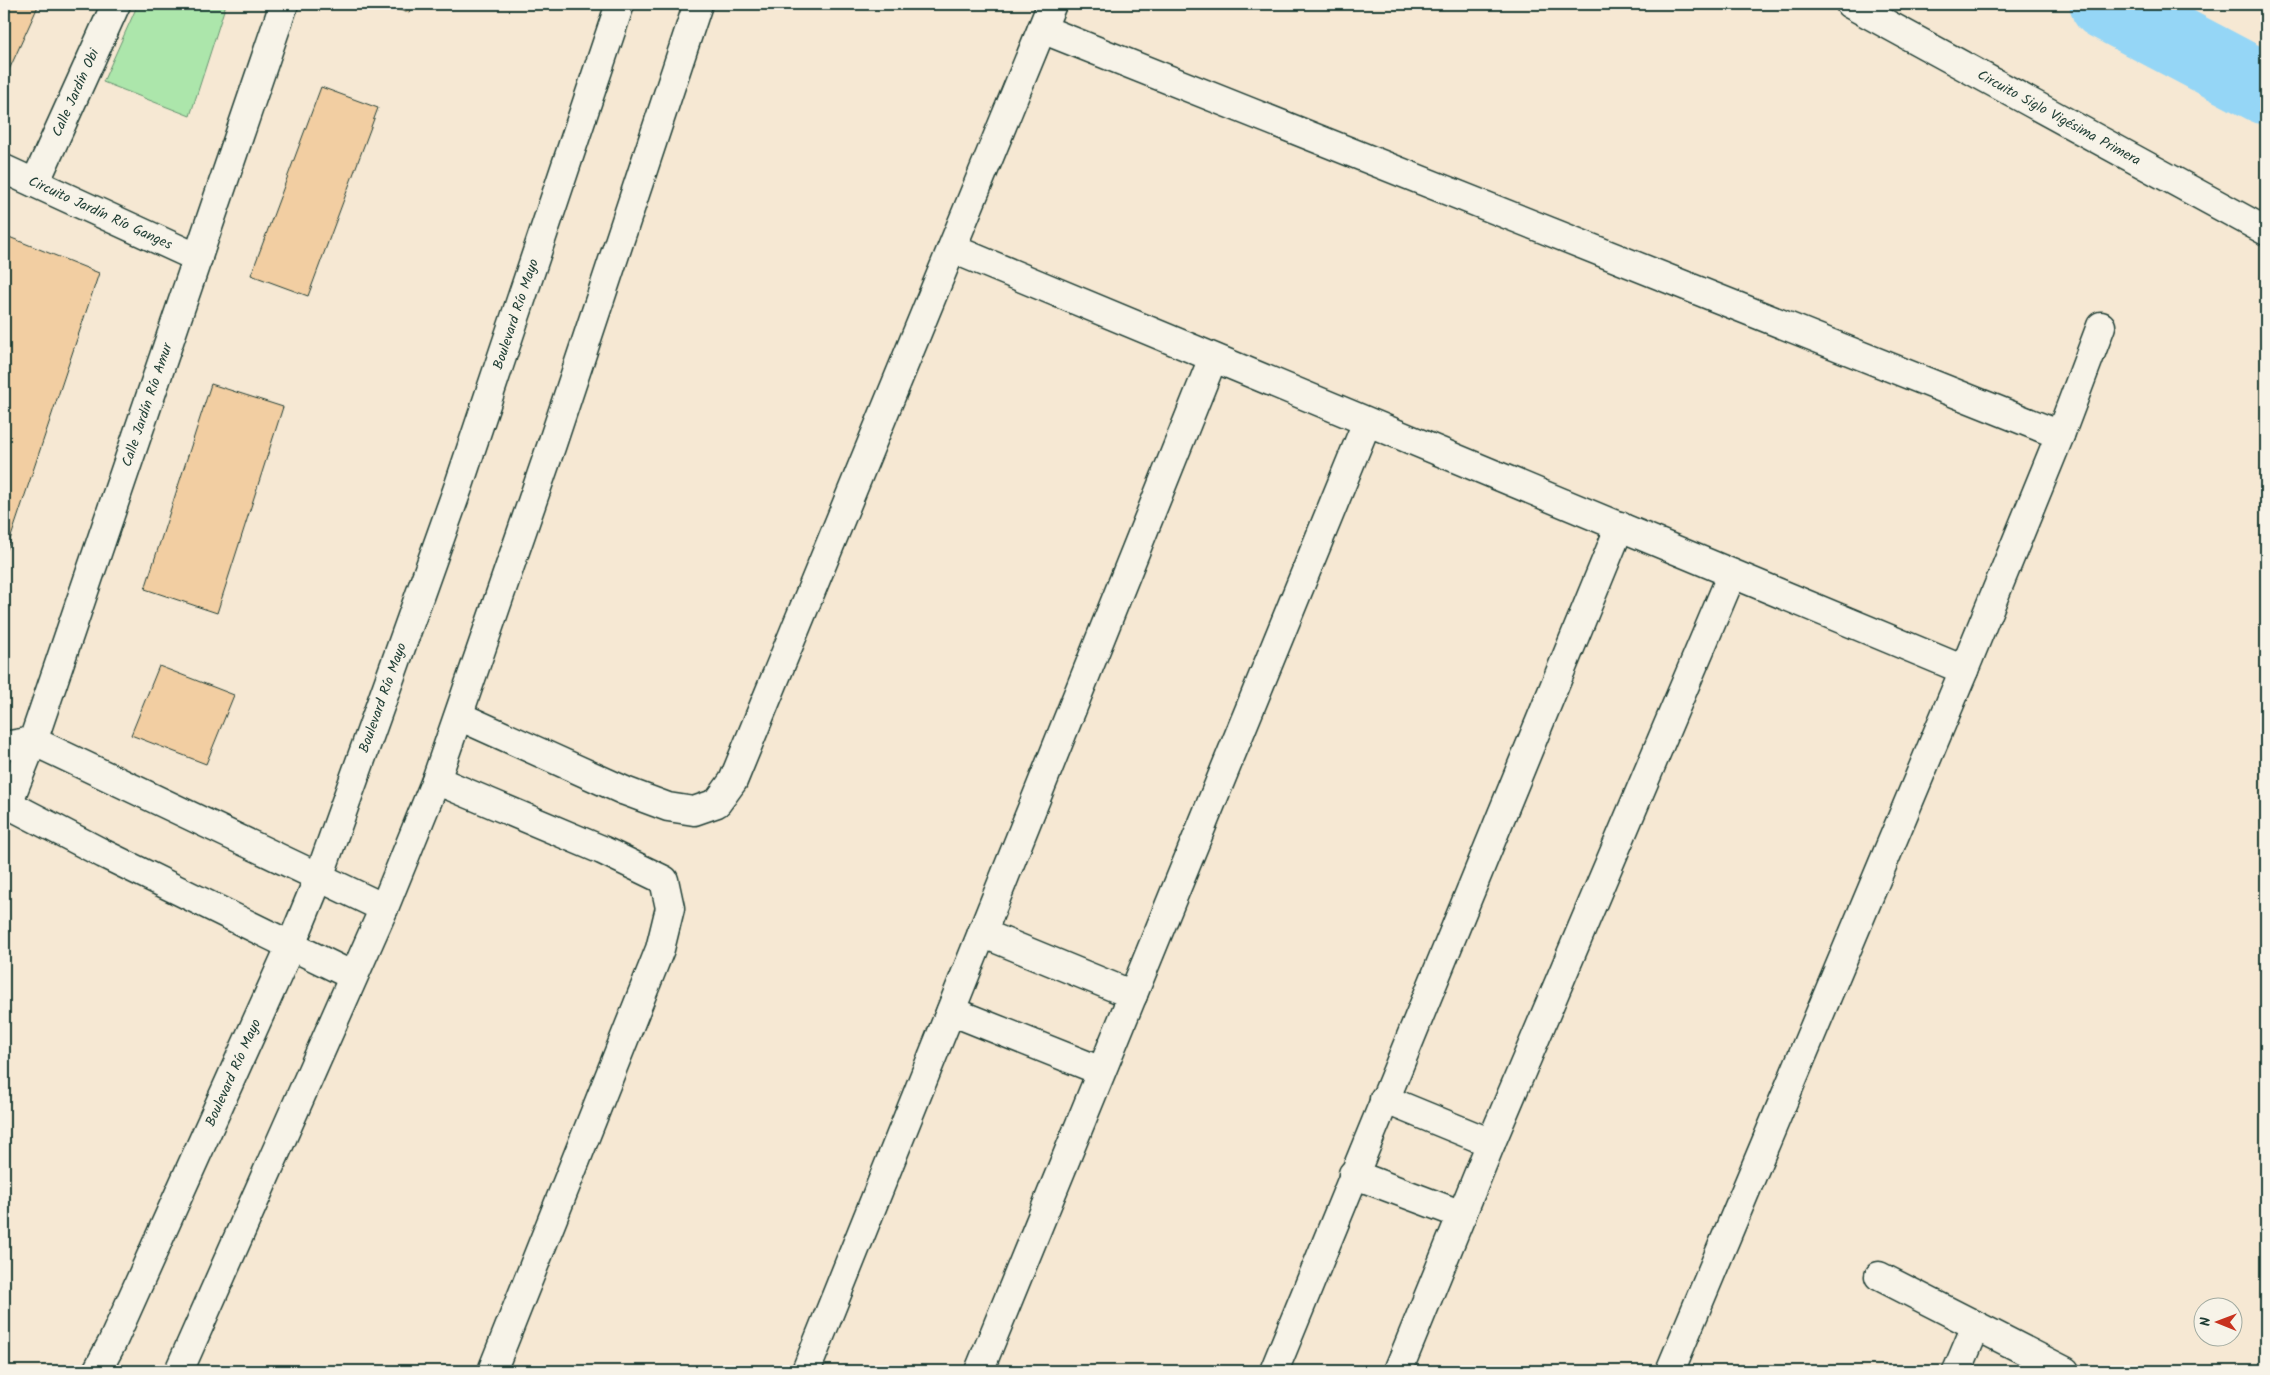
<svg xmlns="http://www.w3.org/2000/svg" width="2270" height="1375" font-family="Kalam,sans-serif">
	<rect width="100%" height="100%" fill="#f6e8d3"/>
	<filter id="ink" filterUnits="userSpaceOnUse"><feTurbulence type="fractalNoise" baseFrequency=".02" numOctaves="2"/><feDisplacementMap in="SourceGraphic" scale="10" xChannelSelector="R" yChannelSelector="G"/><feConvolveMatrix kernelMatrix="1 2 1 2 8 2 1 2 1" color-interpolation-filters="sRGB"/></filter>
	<g filter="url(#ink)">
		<!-- green -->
		<path fill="#ace6ab" stroke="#669270" d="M138 4H226L190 116 103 82Z"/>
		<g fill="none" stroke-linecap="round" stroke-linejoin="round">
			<!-- river -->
			<path stroke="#95d6f6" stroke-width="71" d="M2105 4 2266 89"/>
		</g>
		<!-- building -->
		<g fill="#f2cea2" stroke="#1f3d34">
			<path d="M4 4H39L4 81Z"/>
			<path d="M381 4H412L409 13Z"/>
			<path d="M321 87 378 108 308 296 251 275Z"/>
			<path d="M4 235 99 273 4 558Z"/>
			<path d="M211 384 283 407 217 613 145 589Z"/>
			<path d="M159 666 234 695 206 764 131 735Z"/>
		</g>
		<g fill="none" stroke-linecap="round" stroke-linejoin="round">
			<!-- street casing -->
			<g stroke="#1f3d34" stroke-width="31">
				<g id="street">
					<path d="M1042 29 2060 435"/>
					<path id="s1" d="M4 169 198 258"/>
					<path id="s2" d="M35 183 116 4"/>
					<path d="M953 249 1964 670"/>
					<path d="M459 716 625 791 668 807 694 811 717 803 733 781 1052 4"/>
					<path d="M4 746 33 741 384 908"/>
					<path d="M436 780 602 850 664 880 670 908 660 949 492 1371"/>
					<path d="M4 802 104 854 353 976"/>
					<path id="s3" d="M7 806 33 741 284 4"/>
					<path d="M982 933 1133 995"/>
					<path d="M951 1011 1101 1071"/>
					<path d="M1384 1099 1491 1143"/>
					<path d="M1353 1174 1462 1215"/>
					<path d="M1879 1276 2065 1371"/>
					<path id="s4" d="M97 1371 112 1343 291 945 319 877 459 485 620 4"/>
					<path d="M179 1371 384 908 436 780 552 444 698 4"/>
					<path d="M806 1371 1213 358"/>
					<path d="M979 1371 1367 422"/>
					<path d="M1274 1371 1620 526"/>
					<path d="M1398 1371 1491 1143 1732 574"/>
					<path d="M1670 1371 1964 670 2060 435 2101 326"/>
					<path d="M1957 1371 1976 1326"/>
				</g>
			</g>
			<!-- secondary casing -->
			<g stroke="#1f3d34" stroke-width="31">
				<g id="secondary">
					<path id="s5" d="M1850 4 2266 231"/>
				</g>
			</g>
			<!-- street -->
			<use href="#street" stroke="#f7f3e8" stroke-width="28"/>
			<!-- secondary -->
			<use href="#secondary" stroke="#f7f3e8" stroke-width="28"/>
		</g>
	</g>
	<g text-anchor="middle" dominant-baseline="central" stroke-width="4.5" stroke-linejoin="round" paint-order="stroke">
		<!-- street labels -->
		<g font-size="14" fill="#1f3d34" stroke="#f7f3e8">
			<text stroke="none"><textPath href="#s2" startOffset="99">Calle Jardín Obi</textPath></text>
			<text stroke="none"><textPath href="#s5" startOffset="238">Circuito Siglo Vigésima Primera</textPath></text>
			<text stroke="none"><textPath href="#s1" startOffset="106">Circuito Jardín Río Ganges</textPath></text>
			<text stroke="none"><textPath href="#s4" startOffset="1138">Boulevard Río Mayo</textPath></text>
			<text stroke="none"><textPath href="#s3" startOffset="425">Calle Jardín Río Amur</textPath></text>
			<text stroke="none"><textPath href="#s4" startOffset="732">Boulevard Río Mayo</textPath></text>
			<text stroke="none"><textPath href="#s4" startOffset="328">Boulevard Río Mayo</textPath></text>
		</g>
	</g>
	<!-- margin -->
	<rect width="2270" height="1375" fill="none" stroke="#f7f3e8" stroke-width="20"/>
	<rect x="10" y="10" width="2250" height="1355" fill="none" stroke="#1f3d34" stroke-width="2" filter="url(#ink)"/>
	<!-- north arrow -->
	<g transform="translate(2218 1322) rotate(271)"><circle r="24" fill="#f7f3e8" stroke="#a1aaa0"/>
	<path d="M0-4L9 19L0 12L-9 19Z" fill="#c8321e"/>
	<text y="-8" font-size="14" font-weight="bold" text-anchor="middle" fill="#1f3d34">N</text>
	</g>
</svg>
